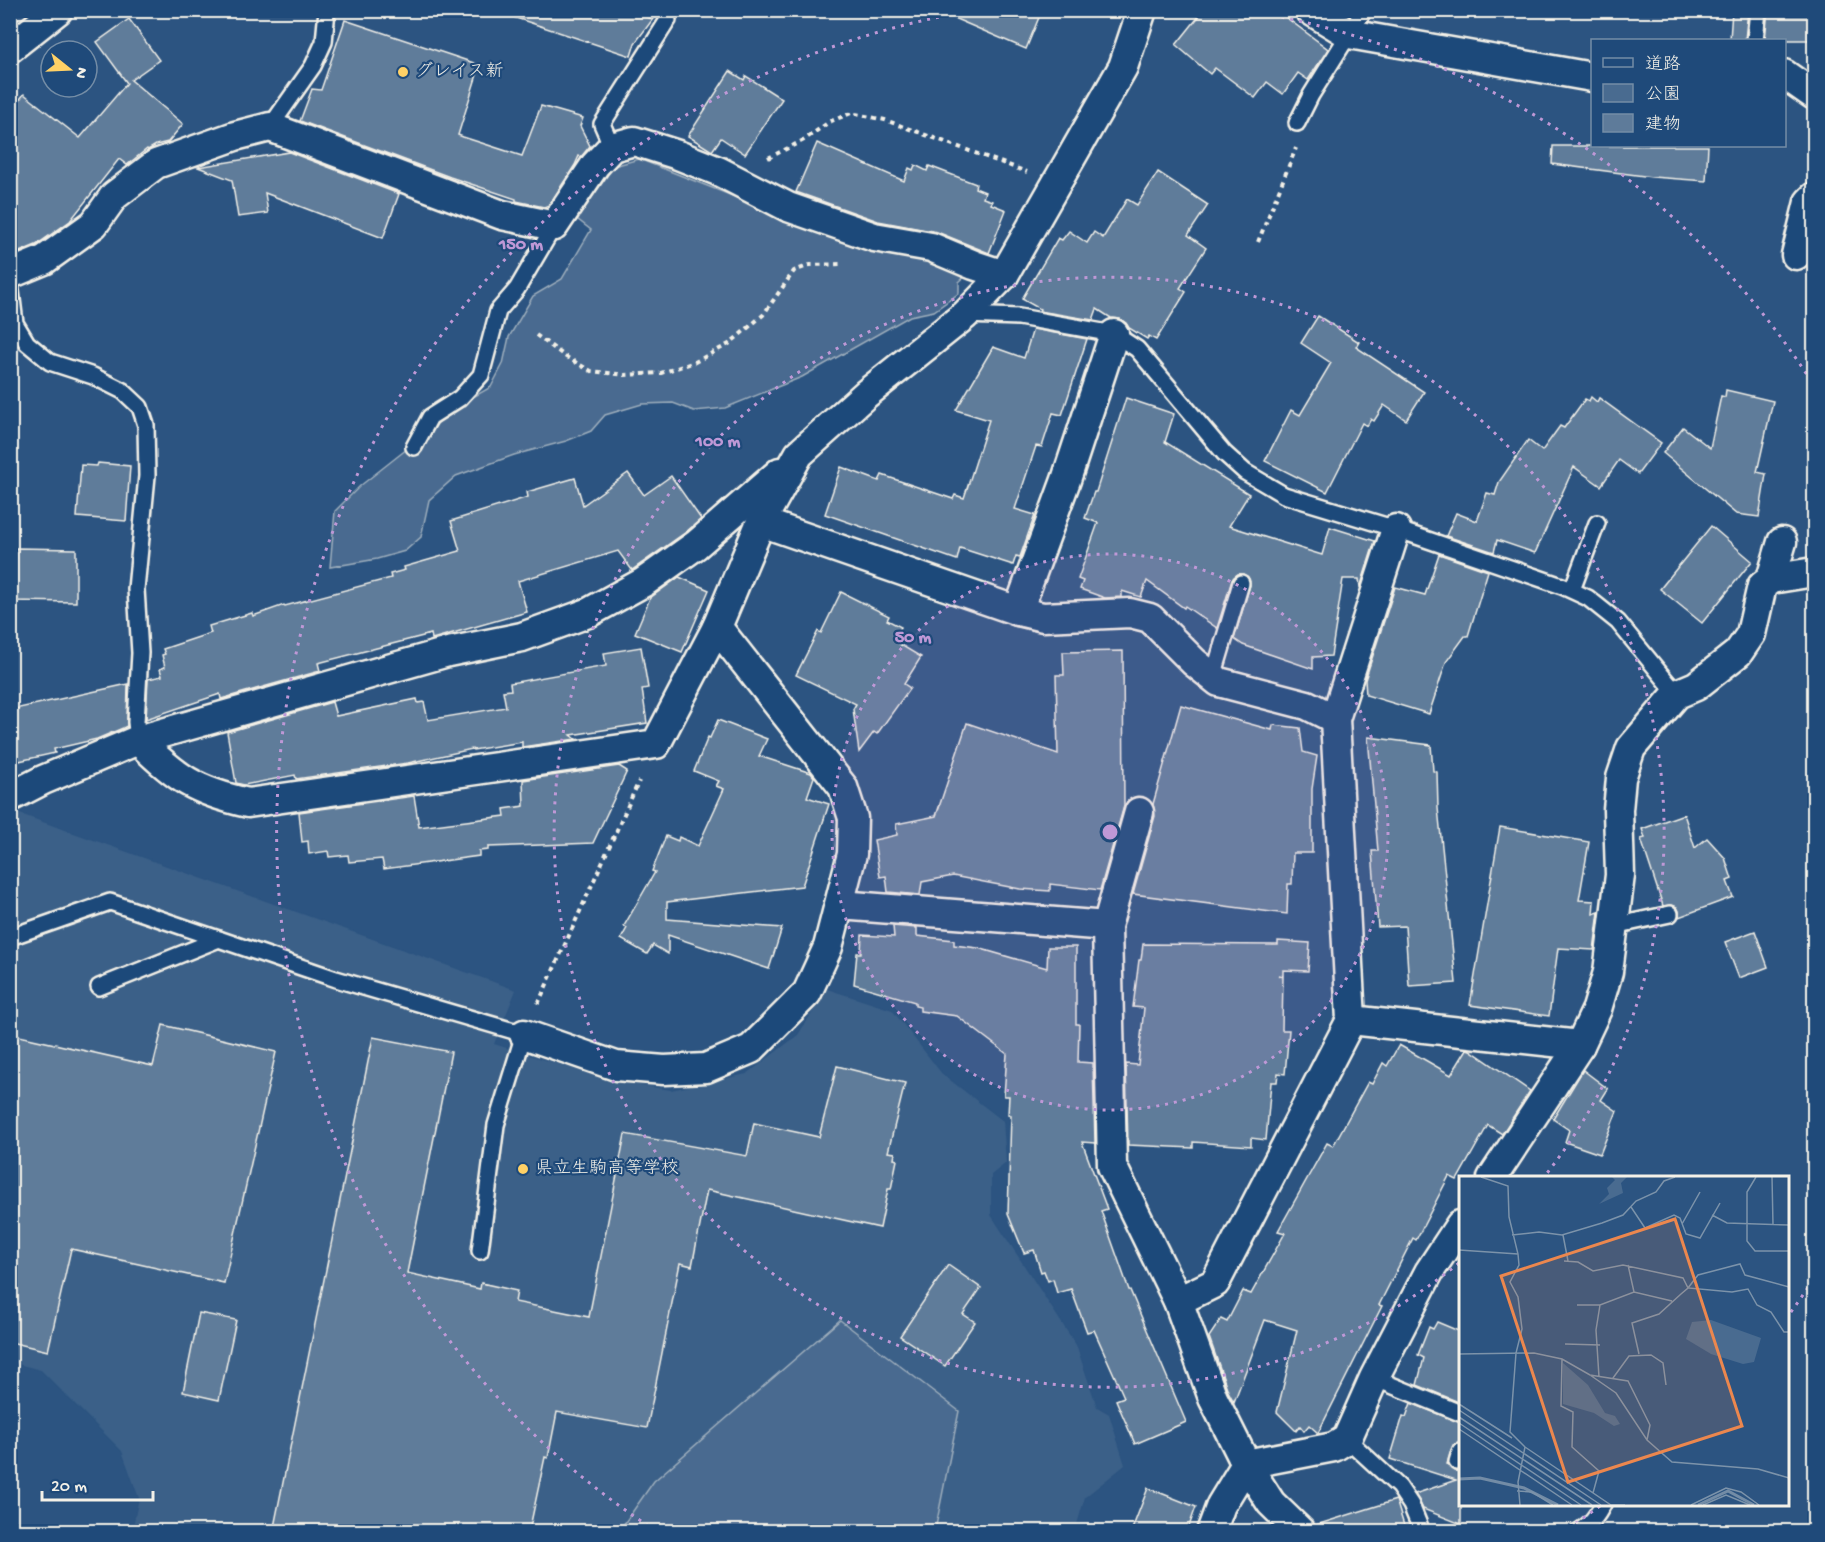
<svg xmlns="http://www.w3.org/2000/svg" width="1825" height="1542" font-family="'Gochi Hand','Klee One',sans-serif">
	<rect width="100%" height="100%" fill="#2c5481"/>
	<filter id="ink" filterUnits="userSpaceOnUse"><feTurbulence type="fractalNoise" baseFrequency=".0167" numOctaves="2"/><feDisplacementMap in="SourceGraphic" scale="12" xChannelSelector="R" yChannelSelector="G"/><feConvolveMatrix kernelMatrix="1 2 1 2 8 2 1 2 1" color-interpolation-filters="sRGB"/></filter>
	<g filter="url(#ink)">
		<!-- built -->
		<path fill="#3b6088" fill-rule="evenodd" d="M20 814 516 990 494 1044 613 1081 671 1090 747 1074 798 1035 827 989 892 1010 942 1074 1003 1121 1006 1163 991 1175V1215L1076 1345 1097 1407 1109 1414 1125 1465 1085 1497 1075 1531H935L959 1411 840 1320 654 1481 619 1531H529L545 1457 548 1458 552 1436 548 1435V1432L487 1419 463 1531H434L447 1466 414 1460 399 1531H390L391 1523 376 1521 374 1531H355L451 1052 390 1042V1039L373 1035 273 1531H132L139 1498 122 1451 41 1370 10 1362 11 1342 48 1350 115 1058 11 1034 10 821ZM163 1025 276 1052 224 1283 109 1257ZM837 1066 905 1083 895 1126 857 1116 861 1099 831 1091ZM754 1123 895 1153 894 1159 897 1160 891 1188 882 1189 876 1216 882 1218 880 1227 739 1197ZM626 1133 684 1147 685 1145 703 1148 687 1227 699 1230 692 1266 680 1263 647 1429 628 1426V1422L588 1415V1418L570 1414ZM947 1266 980 1288 963 1314 974 1323 945 1366 900 1335ZM427 1277 456 1284V1289L482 1294 476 1324 506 1331 513 1301 576 1315 571 1344 582 1347 578 1365 567 1362 555 1419 491 1407 503 1350 472 1343 466 1371 403 1358V1355L391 1353 405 1284 416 1286 418 1282 426 1284ZM481 1284 517 1291 515 1301H512L505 1329 477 1323 483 1293 479 1292ZM199 1313 235 1321 219 1399 183 1392ZM474 1345 502 1351 496 1379 467 1373ZM400 1362 426 1366 423 1388 411 1386 410 1389 396 1387ZM432 1368 442 1370 436 1395 426 1393ZM396 1388 459 1400 453 1431 390 1417ZM430 1432 453 1436 448 1462 425 1458Z"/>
		<!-- green -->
		<g fill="#496b90" stroke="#9eaebc" stroke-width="1.5">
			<path d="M639 159 786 217 972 270 959 282V293L934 311 910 316 802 377 725 408 694 411 673 403 642 404 605 415 591 431 566 441 514 455 456 476 429 500 421 537 405 551 377 559 330 567 335 511 360 486 407 449 418 451 445 413 491 387 503 364 509 337 533 296 562 279 591 230 577 219 614 166Z"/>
			<path d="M840 1320 959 1411 935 1531H619L654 1481Z"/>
		</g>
		<!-- building -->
		<g fill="#5e7b9a" stroke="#f4f1e8" stroke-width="1.5">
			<path d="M514 10H646L644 16 653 19 635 43 631 56 513 17Z"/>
			<path d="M935 10H1042L1026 49Z"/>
			<path d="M1204 10H1276L1328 49 1308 80 1298 73 1283 94 1267 82 1255 98 1215 68 1210 74 1176 45Z"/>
			<path d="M1732 10H1748L1745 40H1730Z"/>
			<path d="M1768 10H1815V40H1765Z"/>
			<path d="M129 19 159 60 131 80 183 124 168 142 156 145 148 150 147 149 127 165 119 159 70 221 36 245 10 256V112L24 94 80 138 127 83 97 42Z"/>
			<path d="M345 20 480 65 458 135 463 137 522 156 541 106 583 118 580 126 590 146 581 157 579 156 575 165 549 205 544 207 516 201V199L450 177 300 121 312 89 321 90Z"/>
			<path d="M730 71 744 80 746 76 782 99 745 154 721 138 712 151 688 136Z"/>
			<path d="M817 143 904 181 909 168 913 170 915 165 927 171 929 166 976 184 975 188 985 192 983 198 992 201 991 204 1006 210 989 253 937 232 878 221 796 192Z"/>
			<path d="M1553 146H1708L1706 181 1652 177 1552 164Z"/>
			<path d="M289 152 399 194 383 238 265 193 268 213 238 217 232 180 198 167Z"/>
			<path d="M1158 172 1208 205 1188 235 1206 248 1180 288 1186 292 1156 340 1149 336 1147 339 1129 328 1126 323 1120 319 1111 318 1097 309 1093 320 1039 311 1040 309 1022 299 1058 238 1062 240 1069 231 1087 243 1094 232 1103 238 1127 199 1137 205Z"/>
			<path d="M1318 316 1359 342 1356 347 1424 392 1406 420 1384 405 1374 421 1371 419 1367 426 1362 423 1327 492 1265 461 1291 410 1300 415 1331 363 1301 343Z"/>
			<path d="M1033 329 1087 339 1062 415 1053 413 1042 447 1036 446 1015 509 1035 515 1020 557 1016 556 1013 565 960 548 957 560 825 514 841 467 879 481 882 475 953 499 955 495 964 498 989 420 956 410 993 347 1024 358Z"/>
			<path d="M1726 390 1773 401 1757 472 1766 474 1759 517 1736 514 1663 453 1683 427 1710 448 1721 396 1725 397Z"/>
			<path d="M1591 397 1597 402 1599 398 1661 443 1638 474 1619 460 1601 486 1574 467 1535 553 1497 540 1494 552 1446 536 1456 513 1477 521 1487 493 1495 495 1499 482 1528 440 1542 451 1560 426 1564 428 1585 399 1589 401Z"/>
			<path d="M1126 398 1174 414 1165 442 1249 494 1229 526 1322 555 1330 527 1375 541 1360 588 1359 579H1343L1331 656 1313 657V669L1243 645 1234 639 1250 585 1248 577 1243 574H1238L1232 580 1217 628 1185 606 1184 608 1147 581 1141 597 1122 591V597L1105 598 1080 589 1083 581 1078 579 1098 523 1085 518 1094 492H1096Z"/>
			<path d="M98 463 130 466 126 521 77 517 81 465 97 466Z"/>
			<path d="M628 473 644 495 671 476 701 519 686 532 632 570 618 551 518 581 527 612 432 639 431 634 318 663 320 671 221 699 220 694 146 719 148 679 162 676 160 669 165 667 162 655 165 654 163 649 211 633 209 626 252 613 253 616 284 605 285 606 391 578 390 574 405 570 404 567 460 551 451 521 528 497 527 492 575 478 583 505Z"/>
			<path d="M1711 526 1752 561 1702 623 1660 589Z"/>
			<path d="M16 548 76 549V602L10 601V559H16Z"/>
			<path d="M1439 554 1488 571 1468 636H1465L1446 662 1429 714 1366 695 1365 680 1395 587 1425 595Z"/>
			<path d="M679 577 709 590 682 652 635 633 650 598Z"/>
			<path d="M841 592 889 616 887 620 901 627 894 641 921 657 904 684 910 688 877 734 874 732 859 752 853 709 856 704 796 675 818 631 821 633Z"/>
			<path d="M641 647 648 688 642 689 647 723 571 735 576 739 522 747V742L473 750 472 749 408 763 296 779 295 775 244 785 236 783 227 732 332 702 336 716 417 699 418 703 424 702 428 720 506 707 503 691 511 690 510 683 606 666 604 653Z"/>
			<path d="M1123 651 1124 806 1100 890 1050 884V891L1020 889 953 876 922 882 920 895 888 892 886 876 880 877 874 840 897 835 896 824 936 816 967 723 1058 754 1056 675H1064L1063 652Z"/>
			<path d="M128 684 127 726 123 728 97 739 54 749 55 753 10 763V710Z"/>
			<path d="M1181 705 1272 730 1273 725 1300 728 1303 752 1317 756 1312 789V853H1293L1292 884H1288L1287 914 1133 894 1155 816 1153 804Z"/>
			<path d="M718 720 767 739 759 756 811 773 814 777 807 797 829 804 802 886 667 902V919L782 928 769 969 668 935V954L653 945 647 954 621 939 627 928 624 926 655 872 652 871 666 836 678 841 679 837 698 846 724 789 716 786 719 781 694 771 708 737 710 738Z"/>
			<path d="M1368 737 1431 745 1433 771 1437 772 1438 808 1456 983 1409 986 1405 926 1378 927 1372 851H1378Z"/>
			<path d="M619 766 627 771 593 843 488 847V850L479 851V856L384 869 382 859 349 862 348 855 329 857 328 851 309 854 308 841 302 842 299 812 414 796 419 827 505 816 504 809 524 806 523 780Z"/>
			<path d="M1684 814 1695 848 1707 838 1725 858 1732 879 1727 881 1733 897 1679 917V911L1677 907 1672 905 1663 906 1641 839 1645 838 1642 829Z"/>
			<path d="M1500 827 1589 842 1579 900 1594 901 1593 914 1599 912 1594 950 1558 948 1549 1016 1470 1005Z"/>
			<path d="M893 926 917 928V936L954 940V945L978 948 1047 968 1048 947H1076V1024H1079L1078 1062 1093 1063 1095 1143 1082 1142 1107 1209 1101 1211 1129 1290H1130L1186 1422 1135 1444 1116 1400 1124 1397 1094 1330 1087 1332 1071 1289 1057 1293 1053 1279 1048 1281 1044 1271 1041 1272 1034 1250 1024 1253 1008 1214 1011 1115H1008L1009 1096H1004L1007 1054 957 1016 920 1011V1007L915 1006V1002L854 984 857 953H861L862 935 894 937Z"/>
			<path d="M1755 931 1768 967 1739 978 1725 942Z"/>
			<path d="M1278 941 1310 943 1308 971 1283 970V976L1279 975 1283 977 1282 1030H1289L1285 1074 1278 1073 1277 1082H1271L1266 1140 1251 1138V1146L1193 1142V1148L1128 1145 1126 1064 1138 1065 1144 1008 1133 1007 1139 960H1141L1143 944 1278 945Z"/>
			<path d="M163 1025 276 1052 224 1283 71 1249 48 1351 10 1342V1034L153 1066Z"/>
			<path d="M373 1037 451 1052 407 1273 480 1289 481 1283 517 1291 515 1302 589 1317 625 1134 747 1156 754 1123 819 1137 837 1066 905 1083 888 1152 895 1153 894 1159 897 1160 891 1189H888L880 1228 707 1190 692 1266 680 1263 647 1428 557 1412 548 1458 545 1457 529 1532H273Z"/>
			<path d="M1399 1045 1451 1075 1467 1049 1470 1050 1530 1091 1502 1134 1488 1125 1457 1180 1449 1176 1416 1240 1413 1238 1379 1305 1382 1306 1318 1433 1309 1425 1304 1431 1300 1426 1296 1431 1277 1412 1297 1330 1265 1320 1234 1402 1228 1391 1209 1337 1221 1319 1227 1322 1243 1291 1251 1294 1285 1233 1278 1231 1327 1143 1333 1146 1368 1082 1372 1084 1383 1063 1387 1066Z"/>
			<path d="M1583 1070 1608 1089 1601 1100 1617 1111 1600 1154 1565 1142 1569 1130 1553 1119Z"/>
			<path d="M948 1265 981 1288 963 1314 975 1322 945 1366 900 1336Z"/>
			<path d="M199 1313 236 1320 219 1400 183 1392Z"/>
			<path d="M1437 1322 1461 1332V1403L1417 1385 1424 1358 1418 1355 1429 1327 1433 1329Z"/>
			<path d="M1411 1403 1461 1423V1443L1453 1445 1447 1464 1454 1471H1461V1524L1423 1509 1415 1494 1456 1480 1390 1459 1403 1416 1406 1417Z"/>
			<path d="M1148 1488 1196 1507 1187 1532H1131Z"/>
			<path d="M1396 1500 1406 1532H1317L1316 1525Z"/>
		</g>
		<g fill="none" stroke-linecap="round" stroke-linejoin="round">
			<!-- service casing -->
			<g stroke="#f4f1e8" stroke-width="20">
				<g id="service">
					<path d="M1755 40 1758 10"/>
					<path d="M1297 123 1311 95 1364 10"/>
					<path d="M270 127 313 66 324 42 327 10"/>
					<path d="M612 147 602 124 668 20 665 10"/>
					<path d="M10 283 15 323 27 343 50 362 93 376 123 391 140 407 146 425 147 476 136 589 140 653 136 722 138 740"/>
					<path d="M965 315 1019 317 1114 334 1137 349 1224 453 1245 472 1284 495 1396 529 1562 586 1588 598 1618 622 1677 694"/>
					<path d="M414 447 430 417 460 398 481 375 498 311 517 289 554 226"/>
					<path d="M1572 590 1597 523"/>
					<path d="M1213 677 1241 583"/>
					<path d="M1614 926 1670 914"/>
					<path d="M10 937 110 902 336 979 524 1034 496 1125 480 1251"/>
					<path d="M99 987 219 939"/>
					<path d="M1374 1378 1460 1413"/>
					<path d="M1347 1439 1399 1487 1411 1505 1422 1532"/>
					<path d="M1457 1462 1460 1452"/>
					<path d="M1578 1532C1590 1524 1597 1517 1603 1504"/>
				</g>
			</g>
			<!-- minor casing -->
			<g stroke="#f4f1e8" stroke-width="33">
				<g id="minor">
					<path d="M1310 10 1349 34 1592 77"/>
					<path d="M10 48 58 10"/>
					<path d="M1784 74 1814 95"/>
					<path d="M1796 255 1809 202 1814 197"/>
					<path d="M10 274 44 260 94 224 114 196 156 164 235 136 270 127 502 215 554 226 595 165 612 147 634 141 678 155 718 171 788 207 874 237 931 247 974 265 1004 275"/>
					<path d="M761 522 1018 611 1043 617 1130 613 1150 618 1194 662 1219 682 1307 705 1335 719"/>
					<path d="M1771 579 1782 542"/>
					<path d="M1018 611 1066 480 1114 334"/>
					<path d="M138 740C176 778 195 791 248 803L656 744 717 627 761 522 799 454 866 394 965 315 1004 275 1123 67 1142 10"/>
					<path d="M10 797 43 780 138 740 448 652 522 637 588 613 644 582 696 545 780 472"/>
					<path d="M840 905 1107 926 1112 1166 1178 1301 1213 1398 1246 1464 1334 1447 1347 1439 1374 1378 1429 1272 1460 1225"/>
					<path d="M1107 926 1139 812"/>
					<path d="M1351 1020 1580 1045"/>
					<path d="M524 1034 616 1066 664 1070 706 1068 751 1049 807 993 828 947 852 854 853 818 843 787 717 627"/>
					<path d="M1492 1178 1580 1045 1597 1009 1608 972 1620 875 1618 810 1621 778 1631 748 1677 694 1696 686 1738 653 1751 634 1762 586 1771 579 1814 572"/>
					<path d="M1178 1301 1215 1283 1351 1020 1335 719 1396 529"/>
					<path d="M1211 1532 1221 1505 1246 1464 1271 1503 1301 1532"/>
				</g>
			</g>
			<!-- path -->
			<g stroke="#f4f1e8" stroke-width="4" stroke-dasharray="4.5 4.5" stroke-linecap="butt">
				<path d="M768 158 804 140 829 122 851 113 885 120 1027 172"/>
				<path d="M1258 242 1296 148"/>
				<path d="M536 335 566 357 591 371 625 375 661 373 695 362 729 344 763 315 794 271 810 265 843 264"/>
				<path d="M538 1004 639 781"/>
			</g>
			<!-- service -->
			<use href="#service" stroke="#1f4a7a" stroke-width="15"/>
			<!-- minor -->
			<use href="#minor" stroke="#1f4a7a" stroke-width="28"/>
		</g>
	</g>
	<!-- distance rings -->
	<circle cx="1110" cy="832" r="278" fill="#be98d6" fill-opacity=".12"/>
	<g fill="none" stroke="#be98d6" stroke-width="3" stroke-dasharray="3 6">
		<circle cx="1110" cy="832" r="278"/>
		<path d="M1459 1263A555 555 0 1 1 1544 1177"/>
		<path d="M1813 1280A833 833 0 0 1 1788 1316M1600 1506A833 833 0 0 1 1564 1531M656 1531A833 833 0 0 1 965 12M1255 12A833 833 0 0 1 1813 384"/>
	</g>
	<!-- markers -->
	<g fill="#ffd166" stroke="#1f4a7a" stroke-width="2">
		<circle cx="403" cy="72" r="6"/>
		<circle cx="523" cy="1169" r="6"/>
	</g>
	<g text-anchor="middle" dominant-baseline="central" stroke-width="4.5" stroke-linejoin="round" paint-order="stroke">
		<!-- poi labels -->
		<g font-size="18" fill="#f4f1e8" stroke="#1f4a7a" text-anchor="start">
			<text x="415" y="72">グレイス新</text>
			<text x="535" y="1169">県立生駒高等学校</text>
		</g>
	</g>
	<!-- overview -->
	<g transform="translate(1459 1176)">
		<rect width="330" height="330" fill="#2c5481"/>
		<path d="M153 1H168L162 7 164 17 140 28 150 18 148 12 156 4ZM252 144 302 162 295 186 284 188 252 178 227 163 233 146ZM104 187 129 209 146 237 156 240 161 248 155 250 135 237 104 228Z" fill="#496b90"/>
		<path fill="none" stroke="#738ca6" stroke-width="3" d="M0 303 21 302 65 312 99 329M239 329 269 315 295 329"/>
		<path fill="none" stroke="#7c93aa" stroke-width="1.5" d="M22 1 49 10 50 41 59 78 60 89 51 106 59 121 63 153 57 177 51 256 66 271 59 306 61 329M297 1 288 16V65L296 75H330M313 1 314 49M172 31 186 52 215 39 221 42 227 58 241 62 261 27M253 39 268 47 330 49M223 48 241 16M53 59 80 56 103 59 143 47 164 39 177 25 197 16 205 5 216 1M104 59 109 85M0 74 59 78M105 85 119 86 134 95 164 89 224 102 229 112 222 118 200 138 173 147 180 178M169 89 175 116M330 111 286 99 281 88 239 99 229 112 273 116 289 113 298 129 312 136 325 156H330M118 129H141L175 116 213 125M106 168 141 169M0 178 75 177 103 183 131 199 169 205 191 249 188 264M103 183 102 230 114 236 113 271 140 295 134 317M131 199 157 217 188 264 213 286 299 293 330 302M140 201 137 154 141 129M154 202 170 180 192 179 204 187 207 209M0 228 53 262M0 234 142 329M0 241 133 329M0 247 122 329M0 253 113 329M66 271 152 329H166M58 315 73 316 94 329M232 329 267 312 282 316 300 329M244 329 267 319 291 329"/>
		<path fill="#ec874e" fill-opacity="0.15" stroke="#ec874e" stroke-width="3" d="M216 43 283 250 109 306 42 100Z"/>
		<rect width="330" height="330" fill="none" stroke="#f4f1e8" stroke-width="3"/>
	</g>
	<circle cx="1110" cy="832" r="9" fill="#be98d6" stroke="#1f4a7a" stroke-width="3"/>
	<g font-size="18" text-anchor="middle" font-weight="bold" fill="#be98d6" stroke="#1f4a7a" stroke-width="4.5" stroke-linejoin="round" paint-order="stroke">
		<text x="521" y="249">150 m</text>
		<text x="718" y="446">100 m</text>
		<text x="913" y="642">50 m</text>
	</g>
	<!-- margin -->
	<rect width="1825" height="1542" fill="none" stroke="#1f4a7a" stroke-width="36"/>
	<rect x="18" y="18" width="1789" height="1506" fill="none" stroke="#f4f1e8" stroke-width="2" filter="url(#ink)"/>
	<!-- legend -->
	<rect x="1591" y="39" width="195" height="108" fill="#1f4a7a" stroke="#748da6" stroke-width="1.5"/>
	<rect x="1603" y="58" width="30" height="9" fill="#1f4a7a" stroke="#748da6" stroke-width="1.5"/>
	<text x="1645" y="69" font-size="18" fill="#f4f1e8">道路</text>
	<rect x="1603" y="84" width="30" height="18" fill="#496b90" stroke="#748da6" stroke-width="1.5"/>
	<text x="1645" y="99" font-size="18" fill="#f4f1e8">公園</text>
	<rect x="1603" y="114" width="30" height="18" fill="#5e7b9a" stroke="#748da6" stroke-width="1.5"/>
	<text x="1645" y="129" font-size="18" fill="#f4f1e8">建物</text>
	<!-- north arrow -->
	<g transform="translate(69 69) rotate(108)"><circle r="28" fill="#1f4a7a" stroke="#748da6" stroke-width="1.5"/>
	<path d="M0-4.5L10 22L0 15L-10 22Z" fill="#ffd166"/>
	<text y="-9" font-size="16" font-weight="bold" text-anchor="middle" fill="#f4f1e8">N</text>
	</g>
	<!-- scale -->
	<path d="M42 1491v9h111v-9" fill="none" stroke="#f4f1e8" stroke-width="3"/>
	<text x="51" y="1491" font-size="18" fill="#f4f1e8" stroke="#1f4a7a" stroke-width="4.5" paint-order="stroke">20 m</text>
</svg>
